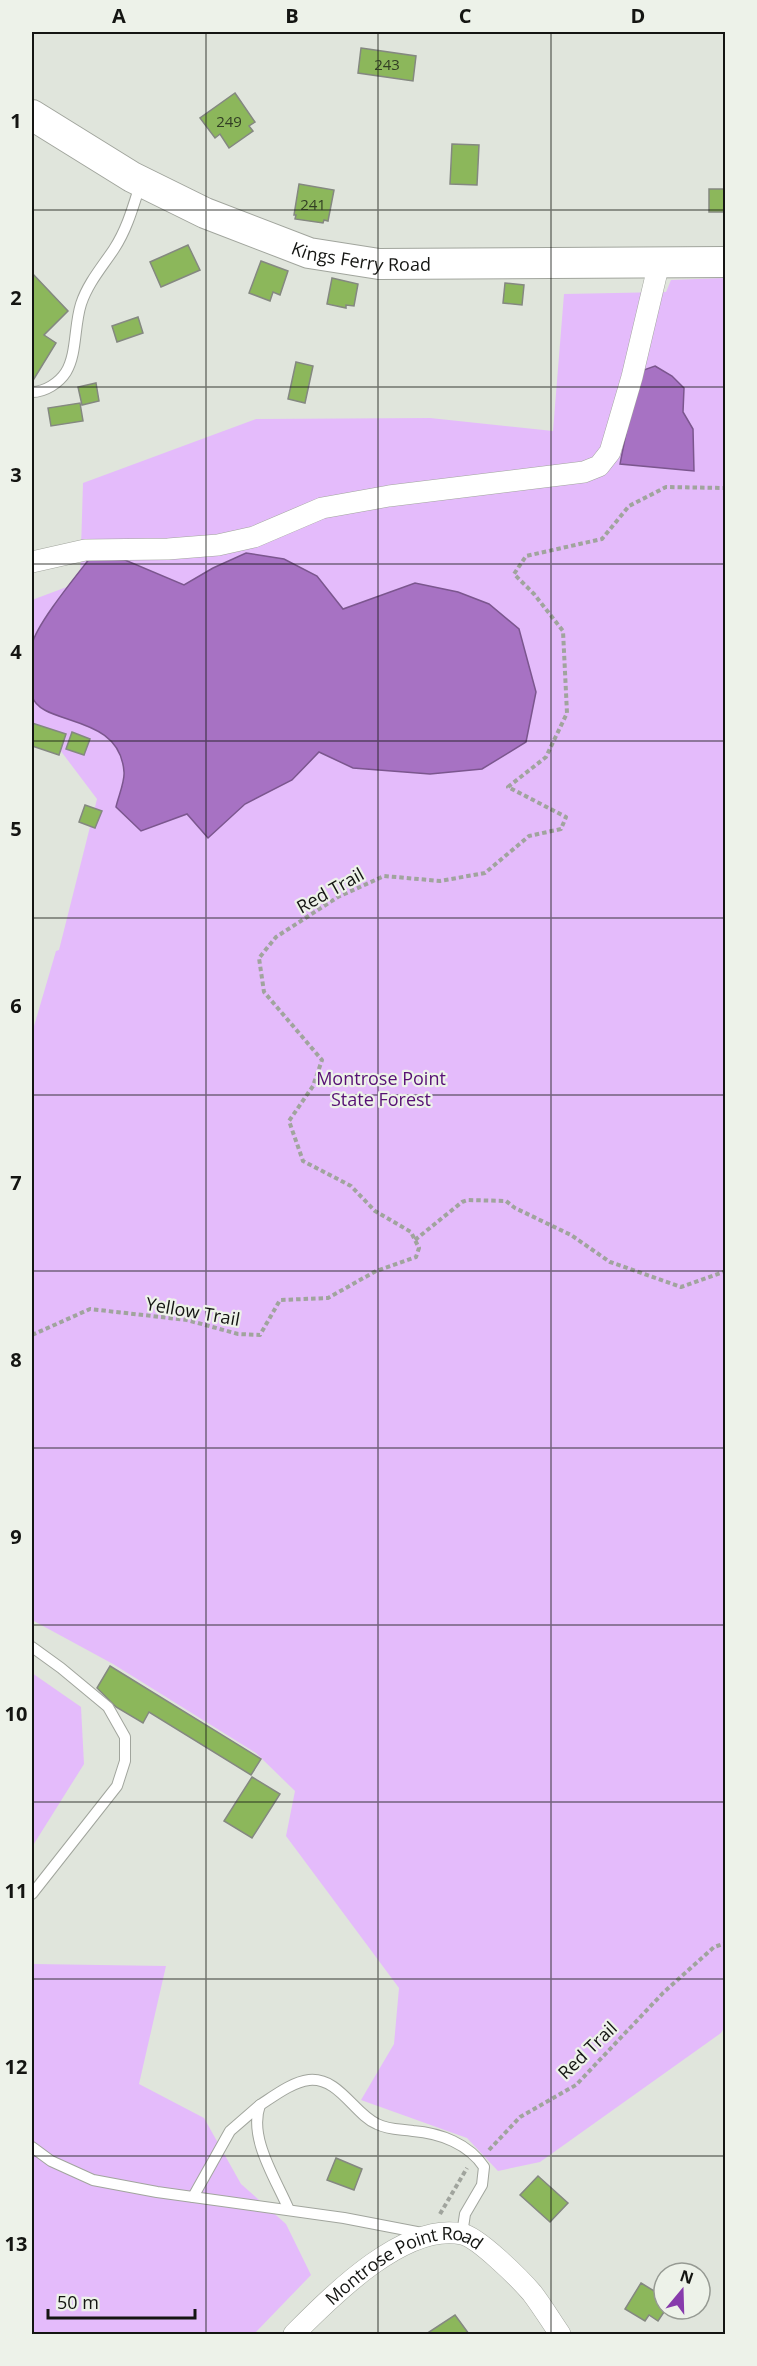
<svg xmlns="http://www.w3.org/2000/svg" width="757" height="2366" font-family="'Open Sans',sans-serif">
	<rect width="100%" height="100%" fill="#e0e5dc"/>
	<!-- green -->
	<g fill="#e4bbfb">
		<path d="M725 278V2026L721 2033 540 2162 498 2171 467 2138 361 2100 394 2044 399 1988 286 1836 295 1791 256 1753 113 1664 32 1620V1033L56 951 59 950 97 799 54 742 32 733V600L80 582 83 483 256 419 430 418 553 431 564 294 666 292 671 280Z"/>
		<path d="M32 1673 81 1707 84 1764 32 1847Z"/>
		<path d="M34 1964 166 1966 139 2084 204 2118 241 2184 286 2224 311 2275 254 2334H32V1972Z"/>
	</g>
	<!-- water -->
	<g fill="#a772c3" stroke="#7b568e" stroke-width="1.5">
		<path d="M655 366 672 376 684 388 683 412 693 429 694 471 620 464 638 372Z"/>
		<path d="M246 553 284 559 317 576 343 609 415 583 458 592 489 604 519 629 536 692 526 742 482 769 430 774 353 768 319 752 292 780 245 804 208 838 187 814 141 831 116 807C118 797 125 782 124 772 120 712 41 727 32 696 30 690 30 652 32 645 35 626 76 576 90 558L125 560 184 585 213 568Z"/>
	</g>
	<!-- building -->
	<g fill="#8cb75b" stroke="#848880" stroke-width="1.5">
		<path d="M361 48 416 56 413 81 358 73Z"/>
		<path d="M235 93 255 122 249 126 253 131 229 148 220 134 215 138 200 118Z"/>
		<path d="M452 144 479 145 477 185 450 184Z"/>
		<path d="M299 184 334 190 328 221 324 220 323 223 295 219 296 215H294Z"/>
		<rect x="709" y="189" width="17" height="23"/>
		<path d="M188 245 200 270 161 287 150 262Z"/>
		<path d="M261 261 288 271 280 295 273 292 270 301 249 293Z"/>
		<path d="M32 273 68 311 44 335 56 343 32 382Z"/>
		<path d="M332 278 358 284 354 306 346 305V308L327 304Z"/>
		<path d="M505 283 524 285 522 305 503 303Z"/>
		<path d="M138 317 143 333 117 342 112 326Z"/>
		<path d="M296 362 313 366 305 403 288 399Z"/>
		<path d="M96 383 99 401 82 405 78 387Z"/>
		<path d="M80 403 83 421 51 426 48 408Z"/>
		<path d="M32 723 66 734 59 755 32 746Z"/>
		<path d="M72 732 90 739 84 755 66 749Z"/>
		<path d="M85 805 102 811 95 828 79 822Z"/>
		<path d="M110 1666 261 1759 251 1775 149 1712 143 1723 116 1707 97 1688Z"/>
		<path d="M252 1777 280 1794 252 1838 224 1821Z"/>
		<path d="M336 2158 362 2169 354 2190 327 2180Z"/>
		<path d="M538 2176 568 2203 550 2222 520 2195Z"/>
		<path d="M641 2283 664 2297V2312L658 2321 649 2315 645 2321 625 2309Z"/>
		<path d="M455 2315 469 2334H426Z"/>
	</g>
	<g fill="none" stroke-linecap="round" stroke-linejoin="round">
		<!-- lane casing -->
		<g stroke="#a1a59d" stroke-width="12">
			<g id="lane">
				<path d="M32 392C45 392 59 383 66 372 77 354 74 326 81 304 88 283 102 267 114 249 127 229 133 207 140 185"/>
				<path d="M32 1647 61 1668 108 1707 125 1737V1761L117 1786 32 1894"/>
				<path d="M260 2105C274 2096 292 2082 309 2080 339 2077 354 2114 377 2124 389 2130 399 2129 413 2131 440 2133 469 2144 484 2167L482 2185 465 2214 462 2234"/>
				<path d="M32 2147 51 2161 93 2180 157 2192 344 2218 422 2233"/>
				<path d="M193 2197 230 2131 260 2105C248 2138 276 2179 289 2210"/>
			</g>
		</g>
		<!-- street casing -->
		<g stroke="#a1a59d" stroke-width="22">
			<g id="street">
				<path d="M32 562 85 550 168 549 218 545 254 537 322 508 389 496 584 472 599 466 610 452 632 377 659 263"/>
				<path id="s1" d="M294 2334C331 2297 404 2222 462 2234 478 2237 520 2279 532 2293 542 2306 551 2321 560 2334"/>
			</g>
		</g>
		<!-- secondary casing -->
		<g stroke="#a1a59d" stroke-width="32">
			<g id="secondary">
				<path id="s2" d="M32 115 132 177 205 213 309 253 379 264 726 262"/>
			</g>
		</g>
		<!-- path -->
		<g stroke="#a0a49d" stroke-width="4" stroke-dasharray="4.5 3" stroke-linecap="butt">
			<path d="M415 1240 462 1202 468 1200 506 1201 515 1208 571 1235 610 1262 681 1287 726 1271"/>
			<path d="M32 1335 90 1309 187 1320 238 1334 260 1335 280 1300 328 1298 376 1271 416 1257 419 1248 411 1232 375 1211 351 1186 303 1161 289 1121 313 1086 322 1060 264 992 259 958 276 937 338 897 384 876 440 881 485 873 529 836 561 829 566 817 508 787 546 757 567 713 563 631 534 594 514 574 526 556 602 539 629 506 666 487 726 488"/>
			<path d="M489 2150 520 2117 576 2085 663 1993 714 1947 726 1943"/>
			<path d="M440 2214 467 2168"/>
		</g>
		<!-- lane -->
		<use href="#lane" stroke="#fff" stroke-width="10"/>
		<!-- street -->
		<use href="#street" stroke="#fff" stroke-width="21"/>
		<!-- secondary -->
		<use href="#secondary" stroke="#fff" stroke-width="30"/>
	</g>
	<!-- grid -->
	<path fill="none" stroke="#141512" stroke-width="1.5" stroke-opacity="0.55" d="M206 32V2334M378 32V2334M551 32V2334M32 210H726M32 387H726M32 564H726M32 741H726M32 918H726M32 1095H726M32 1271H726M32 1448H726M32 1625H726M32 1802H726M32 1979H726M32 2156H726"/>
	<g text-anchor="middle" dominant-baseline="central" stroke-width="4.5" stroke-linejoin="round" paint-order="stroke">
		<!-- number labels -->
		<g font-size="15" fill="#323e24">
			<text x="387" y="64">243</text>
			<text x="229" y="121">249</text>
			<text x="313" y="204">241</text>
		</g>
		<!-- street labels -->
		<g font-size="18" fill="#141512" stroke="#edf2e9">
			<text stroke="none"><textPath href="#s2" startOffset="363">Kings Ferry Road</textPath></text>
			<text transform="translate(330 890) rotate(-29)">Red Trail</text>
			<text transform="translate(193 1311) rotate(10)">Yellow Trail</text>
			<text transform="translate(587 2050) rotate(-44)">Red Trail</text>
			<text stroke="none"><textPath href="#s1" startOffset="136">Montrose Point Road</textPath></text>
		</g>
		<!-- park labels -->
		<g font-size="18" fill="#571074" stroke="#edf2e9">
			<text x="381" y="1078">Montrose Point<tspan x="381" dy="21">State Forest</tspan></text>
		</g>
	</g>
	<!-- border -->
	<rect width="757" height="2366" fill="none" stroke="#edf2e9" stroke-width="66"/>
	<!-- north arrow -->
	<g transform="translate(682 2291) rotate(19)"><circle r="28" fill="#edf2e9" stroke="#969a93" stroke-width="1.5"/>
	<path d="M0-4.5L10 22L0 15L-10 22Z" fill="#873bac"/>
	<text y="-9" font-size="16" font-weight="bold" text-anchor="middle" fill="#141512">N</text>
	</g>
	<!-- scale -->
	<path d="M48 2309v9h147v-9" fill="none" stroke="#141512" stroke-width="3"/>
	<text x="57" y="2309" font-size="18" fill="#141512" stroke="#edf2e9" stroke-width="4.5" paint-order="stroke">50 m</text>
	<rect x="33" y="33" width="691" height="2300" fill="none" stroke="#141512" stroke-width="2"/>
	<g font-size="20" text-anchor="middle" font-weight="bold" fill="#141512">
		<text x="119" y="23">A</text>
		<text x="292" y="23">B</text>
		<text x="465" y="23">C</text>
		<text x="638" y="23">D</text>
		<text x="16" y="128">1</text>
		<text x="16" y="305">2</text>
		<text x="16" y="482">3</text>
		<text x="16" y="659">4</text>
		<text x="16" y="836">5</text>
		<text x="16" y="1013">6</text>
		<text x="16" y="1190">7</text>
		<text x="16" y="1367">8</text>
		<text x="16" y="1544">9</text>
		<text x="16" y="1721">10</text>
		<text x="16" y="1898">11</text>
		<text x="16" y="2074">12</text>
		<text x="16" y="2251">13</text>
	</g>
</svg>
